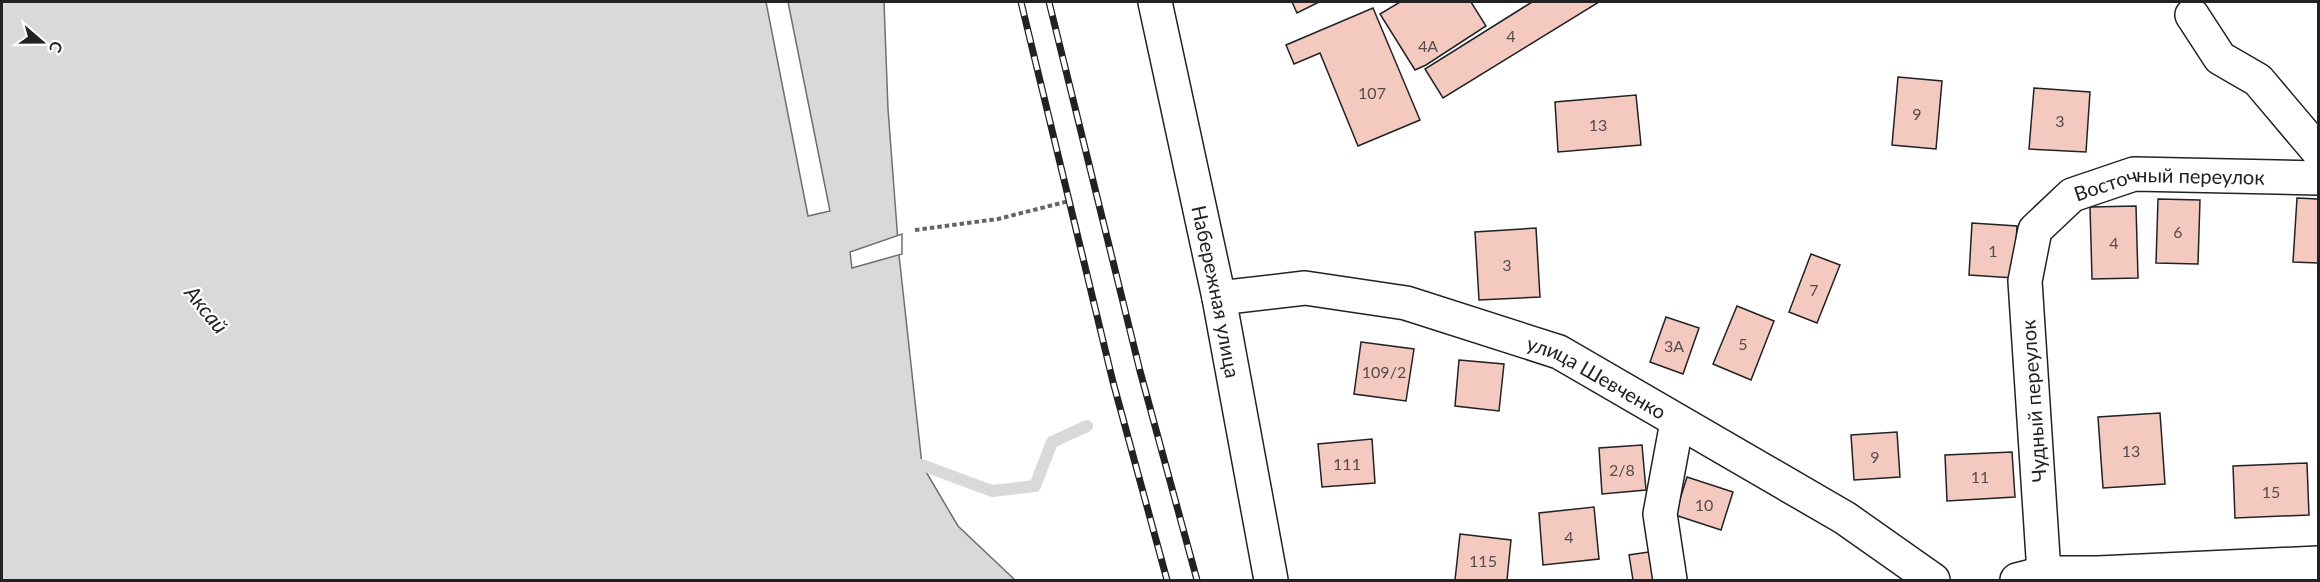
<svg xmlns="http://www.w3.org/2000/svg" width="2320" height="582" font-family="Lato,sans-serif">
	<rect width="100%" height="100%" fill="#fff"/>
	<!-- water -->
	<path fill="#d9d9d9" stroke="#6f6f6f" stroke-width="1.5" d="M2 2H884L888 109 899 255 922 465 958 526 1015 580H2Z"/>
	<!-- pier -->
	<g fill="#fff" stroke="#6f6f6f" stroke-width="1.5">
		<path d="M766 2H788L830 211 808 216Z"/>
		<path d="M902 234V254L852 268 850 252Z"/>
	</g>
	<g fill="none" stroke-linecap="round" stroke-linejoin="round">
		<!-- stream -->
		<path stroke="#d9d9d9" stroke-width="12" d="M905 465H922L992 491 1035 486 1052 442 1087 426"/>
	</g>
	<!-- building -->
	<g fill="#f3c9c0" stroke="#222" stroke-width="1.5">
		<path d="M1292 2H1319L1297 13Z"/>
		<path d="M1400 2H1471L1486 26 1426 65 1415 70 1380 14Z"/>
		<path d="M1532 2H1599L1443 98 1425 69Z"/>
		<path d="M1373 8 1420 120 1358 146 1320 53 1294 64 1286 45Z"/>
		<path d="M1898 77 1942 81 1936 149 1892 145Z"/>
		<path d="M2034 88 2090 92 2086 152 2029 149Z"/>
		<path d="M1636 95 1641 145 1558 152 1555 102Z"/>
		<path d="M2297 198 2318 199V263L2293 262Z"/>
		<path d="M2158 199 2200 200 2198 264 2156 263Z"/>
		<path d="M2136 206 2138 278 2092 279 2090 207Z"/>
		<path d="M1972 223 2017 226 2014 278 1969 275Z"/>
		<path d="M1536 228 1540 297 1479 300 1475 232Z"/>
		<path d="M1811 254 1840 265 1817 323 1789 312Z"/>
		<path d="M1737 306 1774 321 1751 380 1713 364Z"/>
		<path d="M1666 317 1699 328 1683 374 1650 362Z"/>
		<path d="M1361 342 1414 349 1406 401 1354 394Z"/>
		<path d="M1459 360 1504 364 1499 411 1455 406Z"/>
		<path d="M2160 413 2165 484 2103 488 2098 417Z"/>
		<path d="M1897 432 1900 477 1854 480 1851 435Z"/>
		<path d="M1372 439 1375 483 1322 487 1318 444Z"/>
		<path d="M1642 445 1646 490 1602 494 1599 448Z"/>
		<path d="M2012 452 2015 497 1947 501 1945 455Z"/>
		<path d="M2307 463 2309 515 2235 518 2233 466Z"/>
		<path d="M1687 477 1733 492 1721 530 1675 515Z"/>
		<path d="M1594 507 1599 559 1543 565 1539 513Z"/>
		<path d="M1460 534 1511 540 1507 580H1455Z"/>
		<path d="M1655 551 1660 580H1633L1629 555Z"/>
	</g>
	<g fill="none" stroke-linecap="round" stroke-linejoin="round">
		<!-- minor casing -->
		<g stroke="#222" stroke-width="36">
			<g id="minor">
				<path id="s1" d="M1155 2 1219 298 1271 580"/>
				<path d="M2192 15 2220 58 2258 80 2318 151"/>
				<path id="s2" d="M1219 298 1305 288 1406 303 1559 352 1845 518 1933 580"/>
				<path id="s3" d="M2044 573 2025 281 2035 230 2072 195 2134 174 2318 178"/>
				<path d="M1670 580 1660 514 1677 422"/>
				<path d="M2017 580 2044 573H2098L2318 563"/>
			</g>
		</g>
		<!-- path -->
		<path stroke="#646464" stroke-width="4" stroke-dasharray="4.5 3" stroke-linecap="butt" d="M915 230 998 219 1069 201"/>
		<!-- minor -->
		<use href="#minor" stroke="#fff" stroke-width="33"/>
		<!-- rail casing -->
		<g stroke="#222" stroke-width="7">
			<g id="rail">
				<path d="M1021 2 1113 382 1167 580"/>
				<path d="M1049 2 1140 371 1197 580"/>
			</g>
		</g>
		<!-- rail -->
		<use href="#rail" stroke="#fff" stroke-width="4.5" stroke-dasharray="14" stroke-linecap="butt"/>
	</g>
	<g text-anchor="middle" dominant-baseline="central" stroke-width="4.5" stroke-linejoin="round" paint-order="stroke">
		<!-- number labels -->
		<g font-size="16" fill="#564c4a">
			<text x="1511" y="35">4</text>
			<text x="1428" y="45">4А</text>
			<text x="1372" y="92">107</text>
			<text x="1917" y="113">9</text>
			<text x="2060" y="120">3</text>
			<text x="1598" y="124">13</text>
			<text x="2178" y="231">6</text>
			<text x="2114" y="242">4</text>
			<text x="1993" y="250">1</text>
			<text x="1507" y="264">3</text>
			<text x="1814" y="289">7</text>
			<text x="1743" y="343">5</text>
			<text x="1674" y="345">3А</text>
			<text x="1384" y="371">109/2</text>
			<text x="2131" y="450">13</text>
			<text x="1875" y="456">9</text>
			<text x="1347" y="463">111</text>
			<text x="1622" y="469">2/8</text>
			<text x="1980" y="476">11</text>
			<text x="2271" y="491">15</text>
			<text x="1704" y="504">10</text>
			<text x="1569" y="536">4</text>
			<text x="1483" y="560">115</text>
		</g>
		<!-- street labels -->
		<g font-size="20" fill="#222" stroke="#fff">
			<text stroke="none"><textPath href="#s3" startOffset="495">Восточный переулок</textPath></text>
			<text stroke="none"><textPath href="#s1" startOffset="296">Набережная улица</textPath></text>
			<text stroke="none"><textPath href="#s2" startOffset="394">улица Шевченко</textPath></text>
			<text transform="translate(2033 401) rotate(-94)">Чудный переулок</text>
		</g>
		<!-- water labels -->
		<g font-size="21" font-style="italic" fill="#222" stroke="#fff">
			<text transform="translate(207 309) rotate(51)">Аксай</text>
		</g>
	</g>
	<!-- border -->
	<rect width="2320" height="582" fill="none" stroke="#222222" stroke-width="6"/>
	<!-- north arrow -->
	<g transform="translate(42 42) rotate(110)" stroke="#ffffff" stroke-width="4.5" paint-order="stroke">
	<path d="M0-4.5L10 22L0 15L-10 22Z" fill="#222222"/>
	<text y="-9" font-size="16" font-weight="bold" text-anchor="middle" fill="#222222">С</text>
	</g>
</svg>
